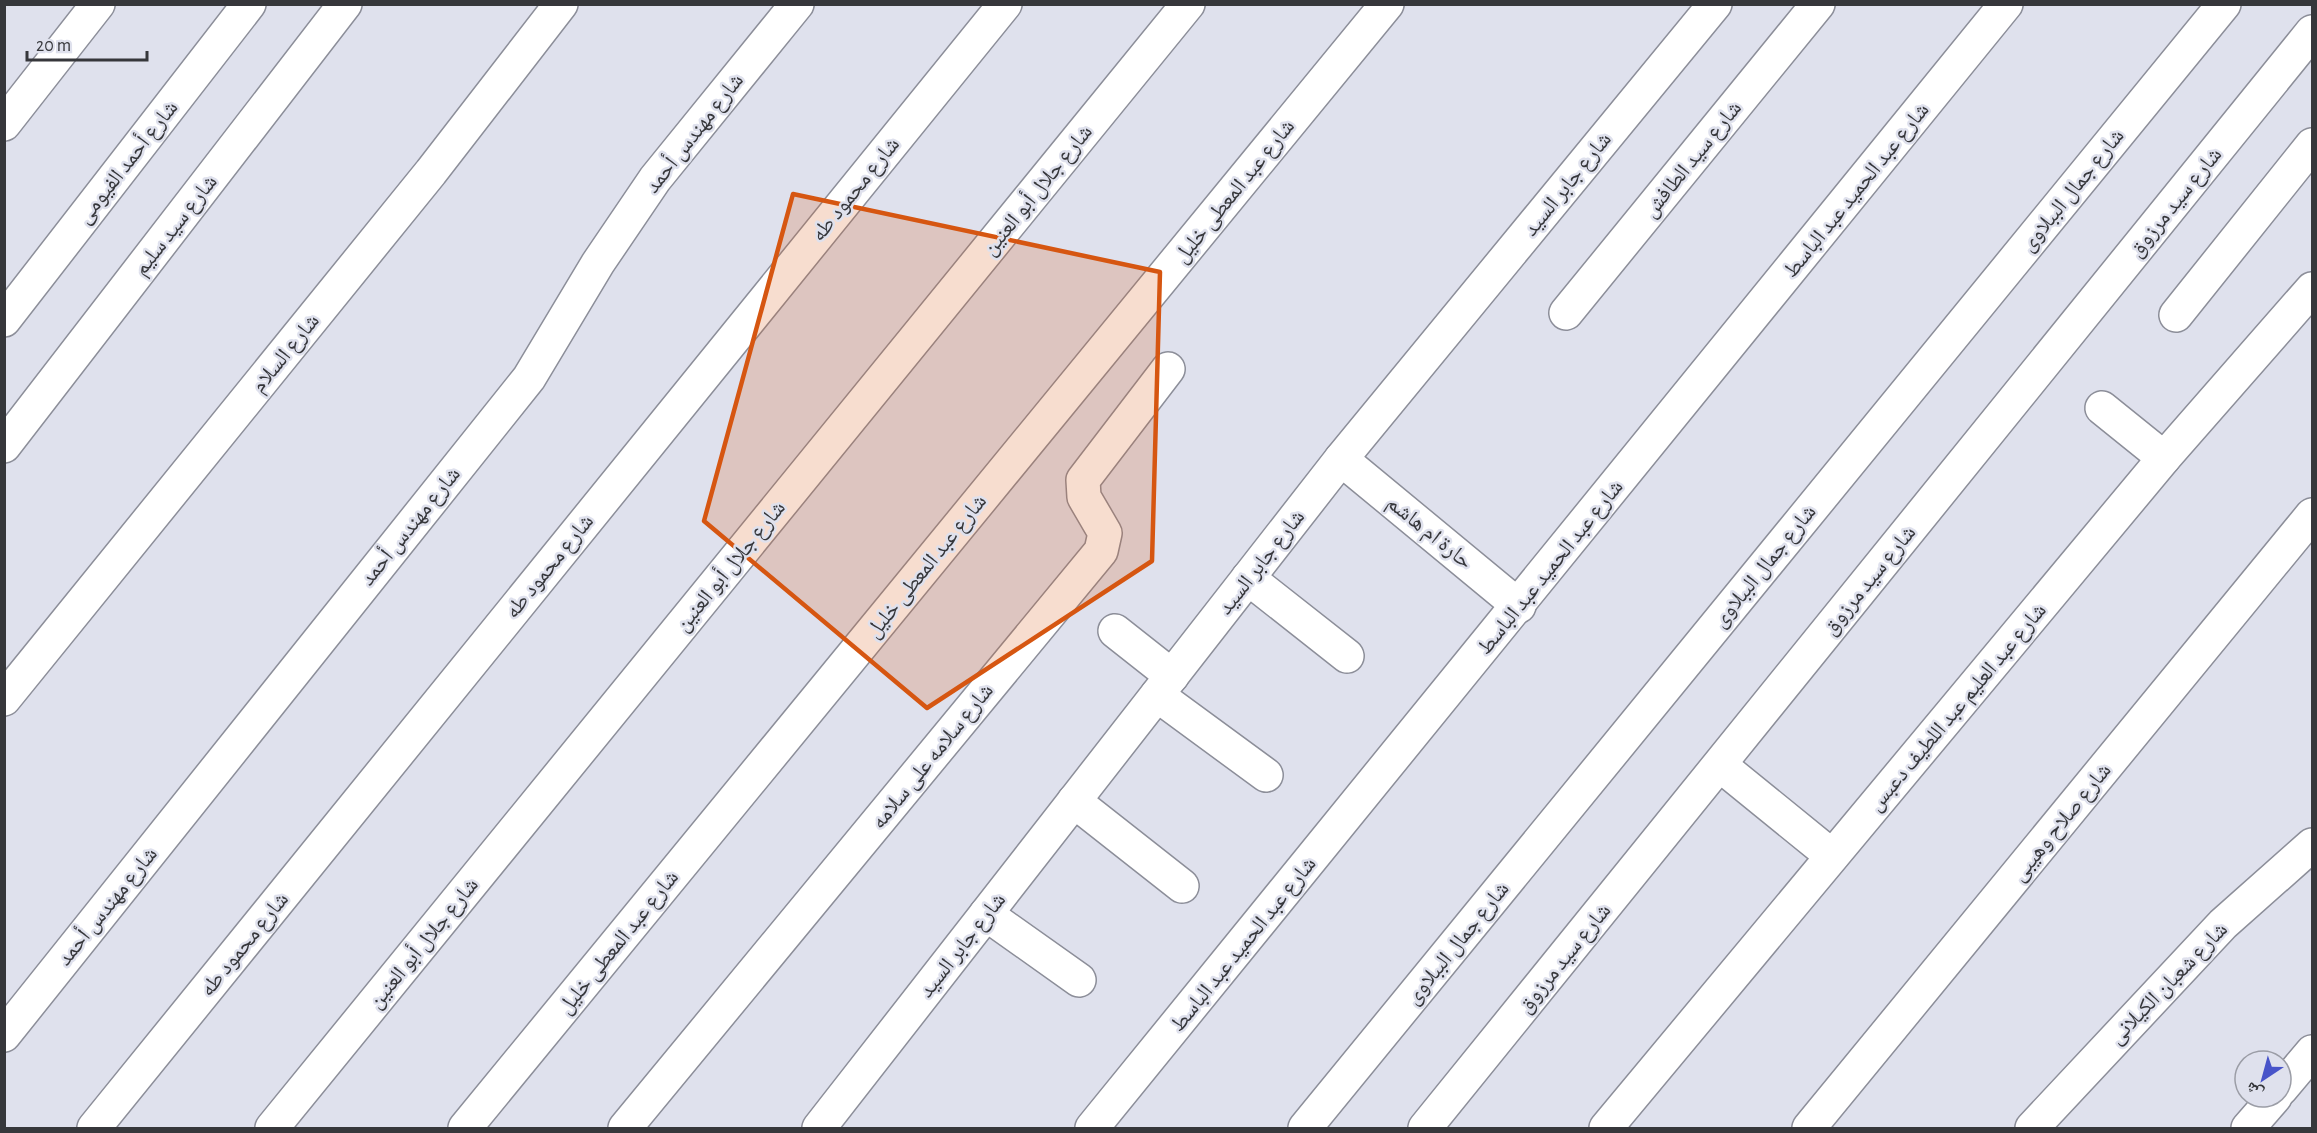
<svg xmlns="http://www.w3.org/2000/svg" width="2317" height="1133" font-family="'Alegreya Sans','Noto Naskh Arabic',sans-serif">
	<rect width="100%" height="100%" fill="#dfe1ed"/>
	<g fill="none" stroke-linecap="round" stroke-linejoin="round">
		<!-- minor casing -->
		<g stroke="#8c8e99" stroke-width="36">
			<g id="minor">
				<path d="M4 124 98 4"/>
				<path d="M1566 313 1818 4"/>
				<path d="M2176 315 2312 145"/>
				<path d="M4 320 249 4"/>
				<path d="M2102 408 2164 458"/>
				<path d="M4 446 345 4"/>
				<path d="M1341 459 1519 606"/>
				<path d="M1248 578 1347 656"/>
				<path d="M1115 631 1172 676"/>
				<path d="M1157 695 1266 775"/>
				<path d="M4 699 431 172 561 4"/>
				<path d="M1720 765 1832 856"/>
				<path d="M1074 801 1182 886"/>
				<path d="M986 914 1079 980"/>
				<path d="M4 1035 529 378 598 263 655 179 797 4"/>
				<path d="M2281 1089 2312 1052"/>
				<path d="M94 1128 1005 4"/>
				<path d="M272 1128 1188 4"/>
				<path d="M465 1128 1387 4"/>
				<path d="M625 1128 1101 551 1105 533 1084 497 1083 480 1168 369"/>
				<path d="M819 1128 1341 459 1715 4"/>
				<path d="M1092 1128 2006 4"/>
				<path d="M1305 1128 2224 4"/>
				<path d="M1425 1128 2312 32"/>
				<path d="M1606 1128 2164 458 2312 289"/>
				<path d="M1809 1128 2312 515"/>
				<path d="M2032 1128 2223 924 2312 845"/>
				<path d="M2248 1128 2275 1097"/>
			</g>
		</g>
		<!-- minor -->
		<use href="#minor" stroke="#fff" stroke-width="33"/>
	</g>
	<!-- marked area -->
	<path fill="#d65611" fill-opacity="0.2" stroke="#d65611" stroke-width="4.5" stroke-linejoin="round" d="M793 194 1160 272 1152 561 927 708 704 521Z"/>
	<g text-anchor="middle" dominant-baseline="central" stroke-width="5" stroke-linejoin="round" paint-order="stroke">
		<!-- street labels -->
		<g font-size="22" fill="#36373b" stroke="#dfe1ed">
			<text transform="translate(694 133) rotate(-52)">شارع مهندس أحمد</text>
			<text transform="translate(1692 159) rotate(-51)">شارع سيد الطافش</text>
			<text transform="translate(127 162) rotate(-52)">شارع أحمد الفيومى</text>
			<text transform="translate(1567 184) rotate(-51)">شارع جابر السيد</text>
			<text transform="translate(855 189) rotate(-51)">شارع محمود طه</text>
			<text transform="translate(1037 190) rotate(-51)">شارع جلال أبو العنين</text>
			<text transform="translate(1856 190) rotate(-51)">شارع عبد الحميد عبد الباسط</text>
			<text transform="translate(2072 190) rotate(-51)">شارع جمال الببلاوى</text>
			<text transform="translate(1234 191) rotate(-51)">شارع عبد المعطى خليل</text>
			<text transform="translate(2175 202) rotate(-51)">شارع سيد مرزوق</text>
			<text transform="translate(175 225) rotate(-52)">شارع سيد سليم</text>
			<text transform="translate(285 353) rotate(-51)">شارع السلام</text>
			<text transform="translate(410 526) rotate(-51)">شارع مهندس أحمد</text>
			<text transform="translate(1430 532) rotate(39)">حارة ام هاشم</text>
			<text transform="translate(1261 562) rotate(-52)">شارع جابر السيد</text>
			<text transform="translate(549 566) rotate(-51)">شارع محمود طه</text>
			<text transform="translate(730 566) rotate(-51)">شارع جلال أبو العنين</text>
			<text transform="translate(926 566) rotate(-51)">شارع عبد المعطى خليل</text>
			<text transform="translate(1764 566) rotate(-51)">شارع جمال الببلاوى</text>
			<text transform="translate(1550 567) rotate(-51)">شارع عبد الحميد عبد الباسط</text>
			<text transform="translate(1869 580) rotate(-51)">شارع سيد مرزوق</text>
			<text transform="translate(1957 707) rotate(-50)">شارع عبد العليم عبد اللطيف دعبس</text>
			<text transform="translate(932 756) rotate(-51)">شارع سلامه على سلامه</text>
			<text transform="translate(2061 822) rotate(-51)">شارع صلاح وهيبى</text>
			<text transform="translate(107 906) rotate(-51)">شارع مهندس أحمد</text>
			<text transform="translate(618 942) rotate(-51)">شارع عبد المعطى خليل</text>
			<text transform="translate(423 943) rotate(-51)">شارع جلال أبو العنين</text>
			<text transform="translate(1457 943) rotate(-51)">شارع جمال الببلاوى</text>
			<text transform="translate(244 944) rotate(-51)">شارع محمود طه</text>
			<text transform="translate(1243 944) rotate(-51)">شارع عبد الحميد عبد الباسط</text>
			<text transform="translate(962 945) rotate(-52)">شارع جابر السيد</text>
			<text transform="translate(1564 958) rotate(-51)">شارع سيد مرزوق</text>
			<text transform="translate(2168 983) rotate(-46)">شارع شعبان الكيلانى</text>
		</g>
	</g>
	<!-- border -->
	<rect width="2317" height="1133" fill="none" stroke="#36373b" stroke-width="12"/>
	<!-- north arrow -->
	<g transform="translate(2263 1079) rotate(216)"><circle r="28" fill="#dfe1ed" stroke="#9b9da6" stroke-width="1.5"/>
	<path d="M0-4.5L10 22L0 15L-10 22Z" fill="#4854c9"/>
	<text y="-9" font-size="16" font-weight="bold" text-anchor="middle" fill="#36373b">ش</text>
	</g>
	<!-- scale -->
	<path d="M27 51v9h120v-9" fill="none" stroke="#36373b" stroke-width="3"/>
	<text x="36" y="51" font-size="18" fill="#36373b" stroke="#dfe1ed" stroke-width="4.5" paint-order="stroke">20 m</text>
</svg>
